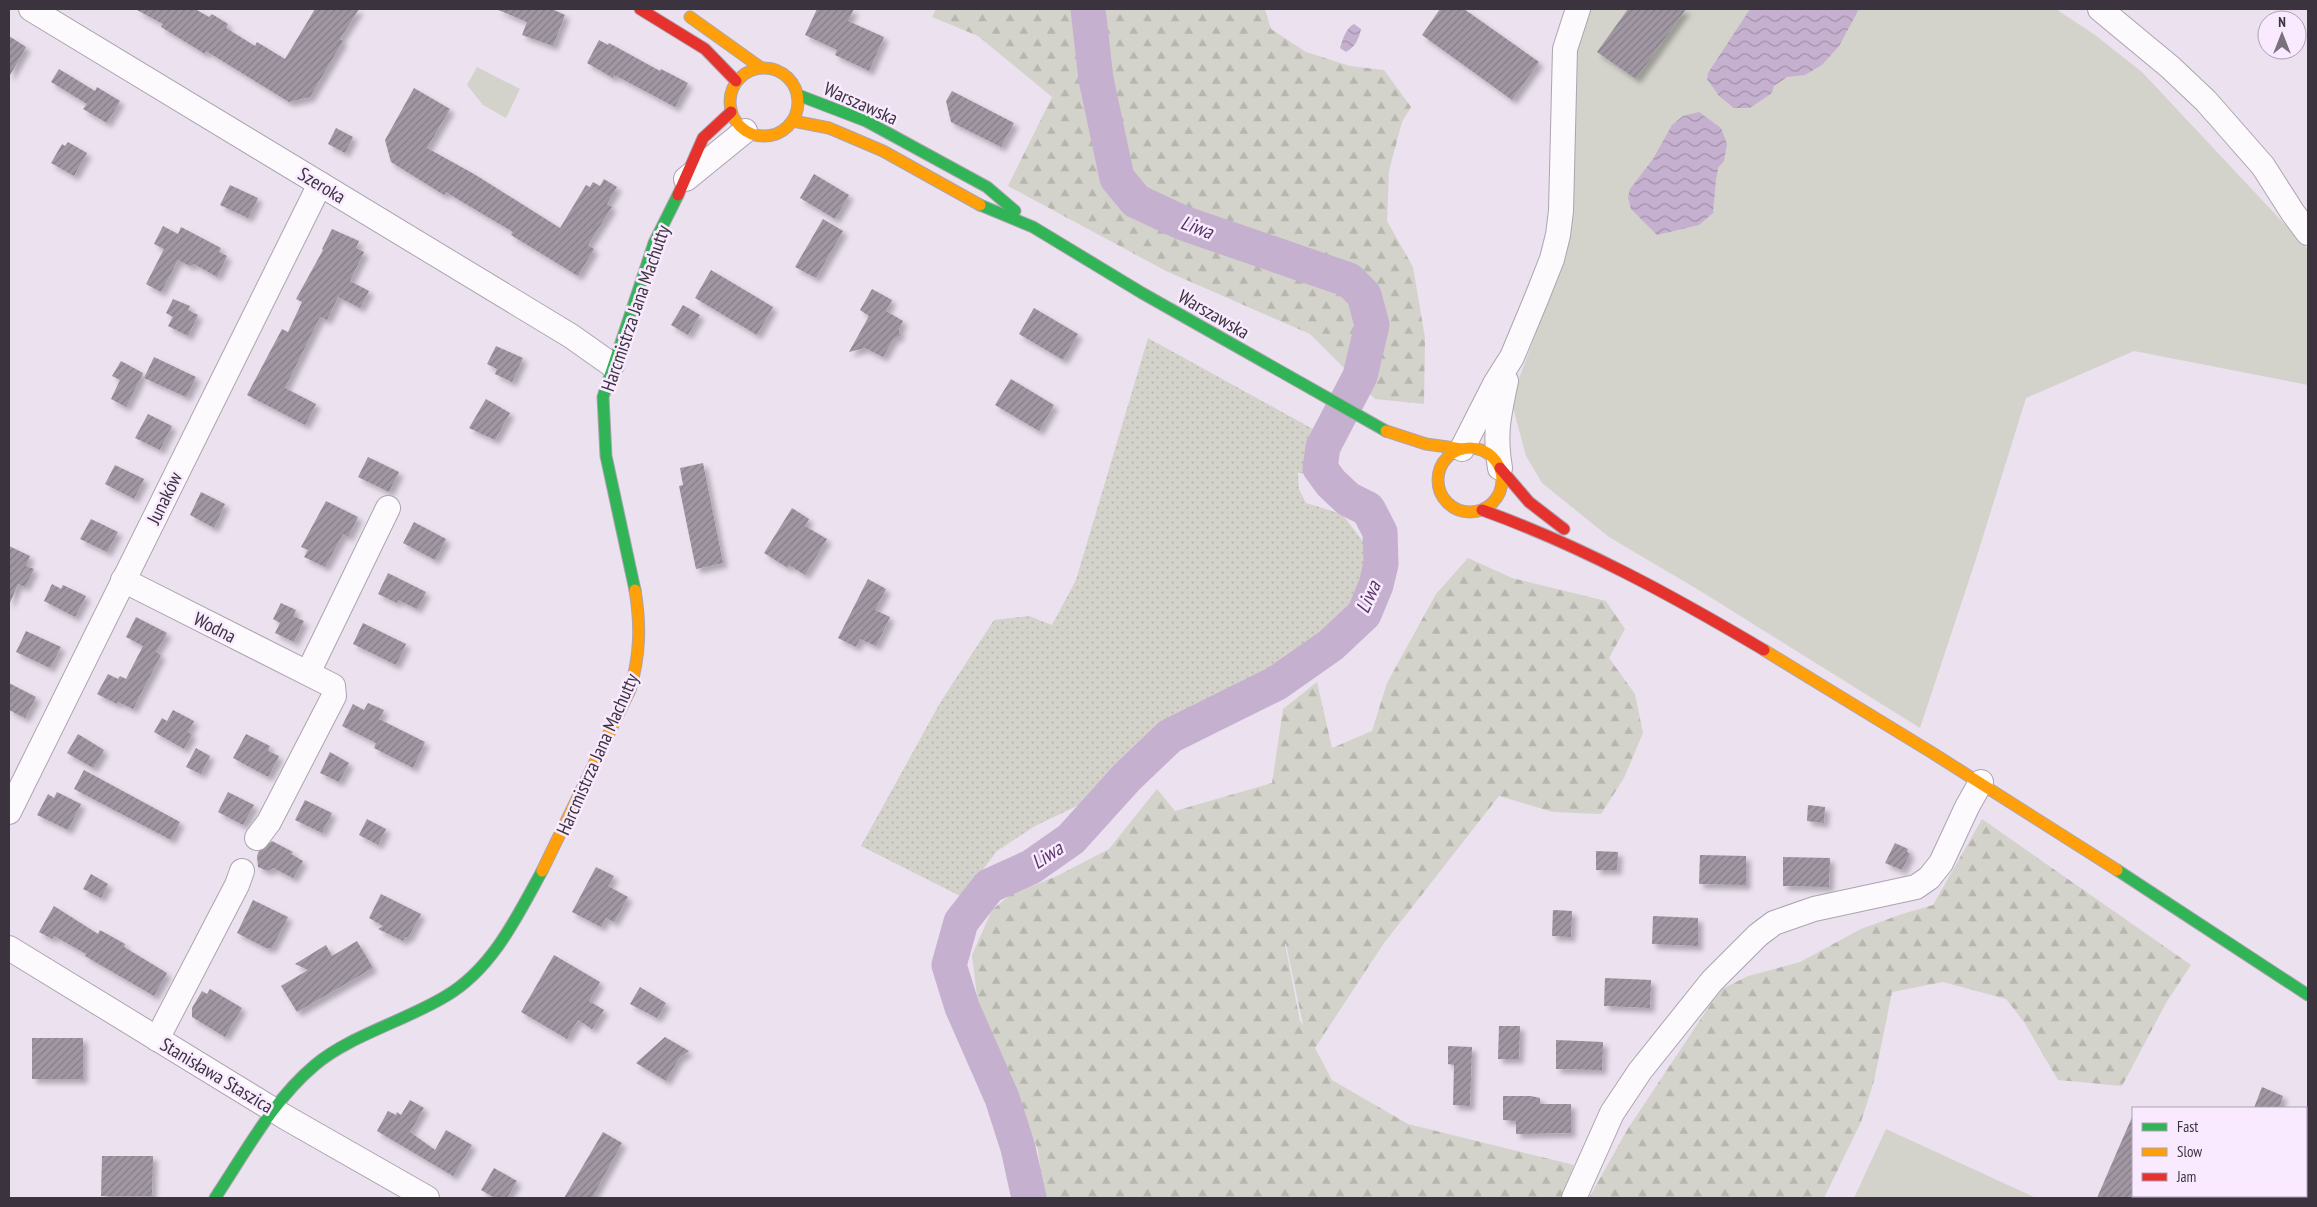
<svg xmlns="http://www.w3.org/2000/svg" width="2317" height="1207" font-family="'PT Sans Narrow',sans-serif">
	<defs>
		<pattern id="grass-dots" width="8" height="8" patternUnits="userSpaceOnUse" patternTransform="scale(1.25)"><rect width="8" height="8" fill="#d3d3cb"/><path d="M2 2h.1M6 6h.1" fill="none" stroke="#b6b6af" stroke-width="1.8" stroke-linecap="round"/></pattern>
		<pattern id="forest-firs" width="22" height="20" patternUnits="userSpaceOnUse" patternTransform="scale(1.25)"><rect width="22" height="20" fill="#d3d3cb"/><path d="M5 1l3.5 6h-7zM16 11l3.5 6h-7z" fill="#b6b6af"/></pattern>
		<pattern id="water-waves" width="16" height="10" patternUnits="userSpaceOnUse" patternTransform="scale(1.25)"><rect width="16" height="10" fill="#c6b0cf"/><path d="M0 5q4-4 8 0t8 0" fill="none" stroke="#a290a9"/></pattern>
		<pattern id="building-hatch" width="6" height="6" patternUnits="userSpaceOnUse" patternTransform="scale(1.25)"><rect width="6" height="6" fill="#a097a3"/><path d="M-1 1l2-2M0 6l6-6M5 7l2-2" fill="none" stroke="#847c86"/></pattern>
		<filter id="shadow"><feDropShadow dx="4.5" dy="4.5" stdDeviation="2.5" flood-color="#0004"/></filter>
	</defs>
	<rect width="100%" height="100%" fill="#ebe1ef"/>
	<!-- grass -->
	<path fill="url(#grass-dots)" d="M1148 338 1322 434 1311 463 1312 474 1298 473 1299 489 1306 503 1342 514 1368 548 1358 605 1312 650 1201 712 1167 723 1131 753 1079 805 1035 826 997 851 962 897 861 846 940 703 994 620 1029 616 1052 625 1076 580Z"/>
	<!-- forest -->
	<g fill="url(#forest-firs)" fill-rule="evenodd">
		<path d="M936 9H1265L1271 29 1306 52 1350 66 1384 70 1411 107 1402 122 1389 171 1387 221 1413 267 1425 338 1424 404 1375 399 1310 334 1166 271 1008 186 1052 97 978 36 932 17Z"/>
		<path d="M1468 558 1512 578 1606 601 1625 629 1609 658 1635 694 1643 733 1624 778 1601 814 1553 812 1499 796 1384 943 1315 1048 1332 1080 1408 1124 1574 1165 1561 1198H1044L1038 1150 977 997 972 955 992 910 1010 895 1057 876 1109 849 1157 789 1175 811 1272 783 1283 709 1317 682 1332 748 1372 731 1387 683 1436 594ZM1285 944H1286L1303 1025 1300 1021Z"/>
		<path d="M1982 819 2191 965 2166 1003 2122 1086 2058 1080 2024 1022 2006 999 1943 982 1892 992 1874 1081 1861 1122 1824 1198H1589L1627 1130 1720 990 1748 976 1800 962 1861 929 1902 914 1933 905Z"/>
	</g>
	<!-- park -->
	<g fill="#d3d3cb">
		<path d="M1585 9H2056L2095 35 2142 72 2308 249V385L2134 351 2026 398 1976 559 1920 728 1702 592 1609 537 1542 483 1526 456 1511 400 1566 252 1573 66Z"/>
		<path d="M477 67 520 89 506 118 483 105 467 85Z"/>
		<path d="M1886 1129 2036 1198H1854Z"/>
	</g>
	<!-- water -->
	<g fill="url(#water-waves)">
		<path d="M1750 9H1857L1858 11 1839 46 1822 65 1805 75 1787 77 1774 86 1772 93 1750 108H1734L1719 96 1707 79 1708 73Z"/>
		<path d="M1354 24 1361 29C1359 39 1355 47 1346 52L1340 48C1343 39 1345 29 1354 24Z"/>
		<path d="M1699 112 1721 128 1727 144 1724 161 1718 168 1716 180 1713 213 1699 225 1657 235 1631 209 1628 198 1630 189 1653 159 1672 125 1683 116Z"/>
	</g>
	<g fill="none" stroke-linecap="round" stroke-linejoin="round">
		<!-- river -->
		<path stroke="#c6b0cf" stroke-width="35" d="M1029 1198 1018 1148 1002 1098 962 1007 949 965 961 922 989 886 1031 867 1071 839 1127 777 1170 736 1277 683 1331 645 1364 614 1376 585 1381 564 1380 532 1368 509 1348 499 1331 483 1320 468 1323 447 1360 376 1372 325 1364 295 1349 280 1183 223 1136 201 1117 178 1096 79 1088 9"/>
	</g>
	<!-- building -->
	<g fill="url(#building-hatch)" filter="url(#shadow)">
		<path d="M135 9H195L209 17 212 14 228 24 226 28 255 46 257 42 285 59 315 9H359L340 39 343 41 310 97 289 102 206 51 205 54 161 27 163 24Z"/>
		<path d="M496 9H552L565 15 553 46 522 35 527 22Z"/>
		<path d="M817 9H854L848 21 884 37 869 71 835 55 837 50 805 35Z"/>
		<path d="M1440 9H1464L1539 62 1512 100 1422 35Z"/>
		<path d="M1628 9H1686L1636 79 1597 52Z"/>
		<path d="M9 36 26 47 9 77Z"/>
		<path d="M599 40 608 45 609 43 660 71 661 69 688 83 675 107 624 80 614 75 613 78 587 63Z"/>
		<path d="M59 69 95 91 97 87 120 101 107 123 83 109 87 104 51 82Z"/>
		<path d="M414 88 450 109 427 148 474 174 560 228 586 185 590 187 593 182 600 186 604 179 617 187 607 204 612 207 588 245 594 249 578 276 511 235 513 232 459 200 446 192 444 195 391 162 385 140Z"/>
		<path d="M952 91 1014 123 1001 147 951 122 946 101Z"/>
		<path d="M336 128 353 137 345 153 328 144Z"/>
		<path d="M68 142 87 153 74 176 51 163 62 144 65 146Z"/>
		<path d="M814 174 849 195 835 219 800 198Z"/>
		<path d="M230 185 258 198 248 218 220 205Z"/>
		<path d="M823 219 843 231 816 278 795 267Z"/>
		<path d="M163 226 178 234 181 227 221 248 219 252 227 256 217 277 194 264 190 266 178 260 161 292 146 284 164 249 154 244Z"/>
		<path d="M332 229 359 241 356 248 364 252 350 281 369 291 360 308 338 297 327 320 320 317 285 388 316 404 305 425 247 395 282 329 288 332 302 302 296 299 323 250 322 249Z"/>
		<path d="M711 270 773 307 757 335 695 298Z"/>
		<path d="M872 289 892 300 886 311 903 321 899 329 900 336 894 338 883 357 865 348 849 352 869 316 860 310Z"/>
		<path d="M173 299 190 306 188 310 198 315 188 336 168 326 173 317 166 313Z"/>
		<path d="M683 305 700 315 688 335 671 325Z"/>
		<path d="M1034 308 1078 334 1063 360 1019 334Z"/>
		<path d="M496 346 523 358 512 382 495 374 497 369 487 364Z"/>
		<path d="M154 357 196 377 186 397 144 378Z"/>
		<path d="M121 361 143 373 126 407 111 399 120 380 112 376Z"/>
		<path d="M1011 379 1054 405 1039 431 995 405Z"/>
		<path d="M486 399 510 413 495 440 469 428Z"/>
		<path d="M148 414 172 426 160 450 135 438Z"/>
		<path d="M368 457 399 472 389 492 358 477Z"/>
		<path d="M703 463 723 563 696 569 679 486 683 485 680 468Z"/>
		<path d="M115 465 144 479 134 499 105 484Z"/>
		<path d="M201 492 225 504 214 528 190 515Z"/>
		<path d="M326 501 358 517 348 537 343 534 325 567 304 557 308 550 301 547Z"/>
		<path d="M792 508 809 519 805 526 827 539 805 575 789 565 788 568 764 553Z"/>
		<path d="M91 519 118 532 107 552 80 539Z"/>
		<path d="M414 522 446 539 435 560 403 543Z"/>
		<path d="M9 546 30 556 26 566 34 569 25 587 18 584 9 605Z"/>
		<path d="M388 573 426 592 417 609 398 600 397 603 378 594Z"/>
		<path d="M868 579 886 589 875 610 890 617 876 646 860 639 856 647 838 638Z"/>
		<path d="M52 584 61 589 63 585 86 596 75 617 44 601Z"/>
		<path d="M281 603 296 610 293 616 304 621 294 642 275 633 280 623 273 619Z"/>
		<path d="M136 617 167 633 156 652 161 655 133 709 118 702 117 704 97 694 108 674 118 679 120 676 126 679 143 646 126 637Z"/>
		<path d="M363 623 406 644 396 665 353 644Z"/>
		<path d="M26 631 61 647 50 668 16 652Z"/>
		<path d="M9 683 36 697 25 718 9 710Z"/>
		<path d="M368 703 384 710 379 719 425 742 413 768 374 748 376 743 342 726 353 704 364 710Z"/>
		<path d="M173 710 194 721 188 732 192 735 184 749 154 732 162 718 167 721Z"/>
		<path d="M78 734 104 750 93 768 67 753Z"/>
		<path d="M246 734 270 746 268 751 279 756 268 777 233 758Z"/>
		<path d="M196 748 210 756 201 774 186 767Z"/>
		<path d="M330 752 349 763 339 782 320 773Z"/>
		<path d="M84 770 180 822 171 840 74 789Z"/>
		<path d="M57 792 81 804 68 830 37 815 48 794 54 798Z"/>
		<path d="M228 792 254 805 243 825 218 812Z"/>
		<path d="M305 800 332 813 322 833 295 820Z"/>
		<path d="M1808 805 1825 807 1824 823 1807 821Z"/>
		<path d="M367 819 386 829 378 845 359 835Z"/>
		<path d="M272 841 293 852 291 854 303 861 293 878 273 868 268 871 258 867 257 856 259 851Z"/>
		<path d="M1895 843 1908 849 1907 852 1910 854 1902 870 1885 863Z"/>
		<path d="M1596 851 1618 852 1617 870H1596Z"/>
		<path d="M1700 855 1746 856V885L1699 884Z"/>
		<path d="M1783 857 1830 858 1829 887 1783 886Z"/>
		<path d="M596 867 614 876 608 886 628 897 614 922 606 918 601 927 572 912Z"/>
		<path d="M91 874 108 884 101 898 83 889Z"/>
		<path d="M381 894 421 914 408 938 405 937 403 941 378 929 383 926 369 918Z"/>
		<path d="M253 900 288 917 272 948H266L237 933Z"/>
		<path d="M54 906 98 934 100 930 125 944 124 947 167 973 154 996 85 956 86 954 54 936 52 939 39 932Z"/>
		<path d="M1553 910 1572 911 1571 937 1552 936Z"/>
		<path d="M1653 916 1698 918V946L1652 944Z"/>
		<path d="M357 941 373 968 297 1012 281 986 308 970 295 964 326 945 332 956Z"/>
		<path d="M554 955 600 982 589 1001 604 1010 592 1029 578 1020 567 1039 521 1012Z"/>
		<path d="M1605 978 1651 980 1650 1008 1604 1006Z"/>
		<path d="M640 987 666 1003 657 1018 630 1004Z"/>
		<path d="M210 989 242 1008 225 1037 192 1017V1008L202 991 207 994Z"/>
		<path d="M1499 1026H1520L1519 1059H1498Z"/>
		<path d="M665 1037 689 1051 679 1058 666 1081 636 1063Z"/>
		<rect x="32" y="1038" width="51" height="41"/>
		<path d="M1556 1040 1603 1042 1602 1070 1556 1069Z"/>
		<path d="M1448 1046 1472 1047 1470 1106 1453 1105 1454 1065 1448 1064Z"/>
		<path d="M2262 1087 2283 1096 2279 1108H2254Z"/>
		<path d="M1503 1096H1531L1540 1098V1104H1571V1133L1516 1134V1121L1503 1120Z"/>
		<path d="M410 1100 424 1108 410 1132 435 1150 446 1130 472 1145 453 1176 377 1131 388 1111 396 1115 397 1112 401 1115Z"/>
		<path d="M2133 1115V1198H2097L2119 1147Z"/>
		<path d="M603 1132 622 1143 592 1198H564Z"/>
		<path d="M102 1156H153L152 1196H101Z"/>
		<path d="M494 1168 517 1181 507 1198H495L481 1190Z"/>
	</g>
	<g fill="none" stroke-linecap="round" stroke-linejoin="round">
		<!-- street casing -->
		<g stroke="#aca4b0" stroke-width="26">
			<g id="street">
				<path d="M31 9 571 336 612 365"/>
				<path d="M2100 9 2170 67 2206 101 2263 166 2293 213 2308 233"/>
				<path d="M686 179 745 131"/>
				<path d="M1462 449 1495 384 1512 357 1537 297 1552 259 1558 235 1561 211 1565 49 1578 9"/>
				<path d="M1500 468C1494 432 1499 415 1506 381"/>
				<path d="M123 580 333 686 334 696 269 822 257 838"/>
				<path d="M308 673 388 508"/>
				<path d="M9 812 320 184"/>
				<path d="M9 948 285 1117 427 1198"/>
				<path d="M157 1039 237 885 242 871"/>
				<path d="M1574 1198 1612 1113 1640 1071 1712 981 1758 935 1774 923 1814 909 1916 887 1929 878 1941 863 1967 807 1981 782"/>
			</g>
		</g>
		<!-- fast casing -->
		<g stroke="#aca4b0" stroke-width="13">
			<g id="fast">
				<path d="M798 95 866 121 987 187 1015 211"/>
				<path d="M980 205 1033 227 1142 293 1386 431"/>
				<path d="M635 590 606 456 603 397 654 243 678 195"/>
				<path d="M2117 870 2308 995"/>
				<path d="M215 1198C245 1153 273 1100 315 1065 349 1036 407 1020 446 996 492 969 517 917 542 871"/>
			</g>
		</g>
		<!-- slow casing -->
		<g stroke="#aca4b0" stroke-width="13">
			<g id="slow">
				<path d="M690 17 760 67"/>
				<circle cx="764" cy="102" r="34"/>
				<path d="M793 121 829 128 883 151 980 205"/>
				<path d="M1386 431 1426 444 1462 449"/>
				<circle cx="1470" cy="480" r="32"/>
				<path d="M1764 650 1931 752 2117 870"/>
				<path d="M542 871 630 690C640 655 641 626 635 590"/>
			</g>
		</g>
		<!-- jam casing -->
		<g stroke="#aca4b0" stroke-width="13">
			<g id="jam">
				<path d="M640 9 705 49 736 81"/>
				<path d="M678 195 703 138 731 112"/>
				<path d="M1500 468 1529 502 1564 529"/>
				<path d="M1482 510C1582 546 1673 596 1764 650"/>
			</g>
		</g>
		<!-- street -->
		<use href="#street" stroke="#fcfafd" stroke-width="24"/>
		<!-- fast -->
		<use href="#fast" stroke="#30b455" stroke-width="11"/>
		<!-- slow -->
		<use href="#slow" stroke="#ff9f0a" stroke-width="11"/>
		<!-- jam -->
		<use href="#jam" stroke="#e5322d" stroke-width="11"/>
	</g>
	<g text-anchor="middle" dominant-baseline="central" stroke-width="5" stroke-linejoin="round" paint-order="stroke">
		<!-- street labels -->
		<g font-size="19" fill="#3b343e" stroke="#f9eaff">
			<text transform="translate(861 103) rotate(24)">Warszawska</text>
			<text transform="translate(322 185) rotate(31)">Szeroka</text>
			<text transform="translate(635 308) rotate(-71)">Harcmistrza Jana Machutty</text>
			<text transform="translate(1214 314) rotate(30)">Warszawska</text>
			<text transform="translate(164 498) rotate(-64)">Junaków</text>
			<text transform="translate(215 627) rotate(27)">Wodna</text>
			<text transform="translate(597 754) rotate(-66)">Harcmistrza Jana Machutty</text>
			<text transform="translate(217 1075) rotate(31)">Stanisława Staszica</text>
		</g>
		<!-- water labels -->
		<g font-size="20" font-style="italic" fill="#583465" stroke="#f9eaff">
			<text transform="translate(1197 227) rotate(20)">Liwa</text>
			<text transform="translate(1368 597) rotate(-66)">Liwa</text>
			<text transform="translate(1047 855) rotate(-33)">Liwa</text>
		</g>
	</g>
	<!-- border -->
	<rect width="2317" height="1207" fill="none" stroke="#3b343e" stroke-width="20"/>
	<!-- legend -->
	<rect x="2132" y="1107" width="175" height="90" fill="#f9eaff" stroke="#ada1b2"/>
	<rect x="2142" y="1123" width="25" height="8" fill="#30b455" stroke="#ada1b2"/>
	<text x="2177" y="1132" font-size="15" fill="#3b343e">Fast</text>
	<rect x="2142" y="1148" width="25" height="8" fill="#ff9f0a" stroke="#ada1b2"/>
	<text x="2177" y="1157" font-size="15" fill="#3b343e">Slow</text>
	<rect x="2142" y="1173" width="25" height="8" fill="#e5322d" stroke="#ada1b2"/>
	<text x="2177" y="1182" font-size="15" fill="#3b343e">Jam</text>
	<!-- north arrow -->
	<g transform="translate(2282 35)"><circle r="24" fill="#f9eaff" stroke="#ada1b2"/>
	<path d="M0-4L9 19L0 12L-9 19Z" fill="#79717c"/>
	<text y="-8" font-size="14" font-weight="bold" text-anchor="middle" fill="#3b343e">N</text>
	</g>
</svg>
